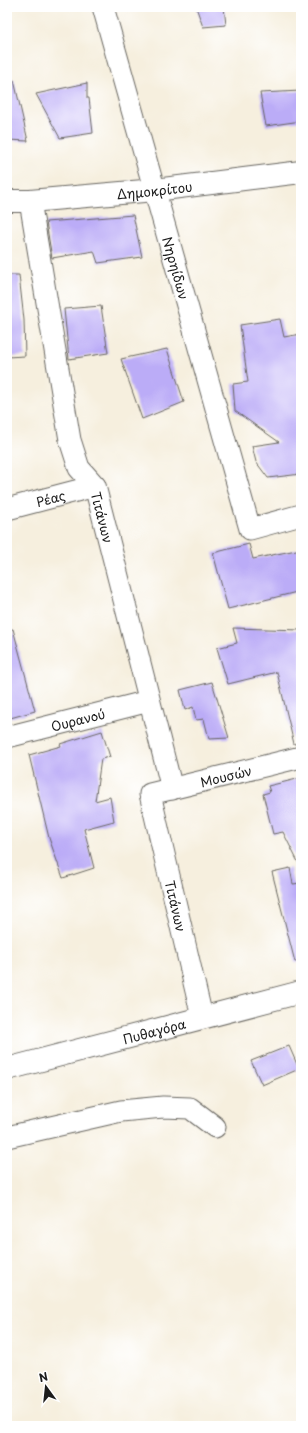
<svg xmlns="http://www.w3.org/2000/svg" width="308" height="1433" font-family="'Playpen Sans',sans-serif">
	<rect width="100%" height="100%" fill="#fff"/>
	<filter id="ink" filterUnits="userSpaceOnUse"><feTurbulence type="fractalNoise" baseFrequency=".025" numOctaves="2"/><feDisplacementMap in="SourceGraphic" scale="8" xChannelSelector="R" yChannelSelector="G"/><feConvolveMatrix kernelMatrix="1 2 1 2 8 2 1 2 1" color-interpolation-filters="sRGB"/></filter>
	<filter id="wash" filterUnits="userSpaceOnUse"><feTurbulence type="fractalNoise" baseFrequency=".012" numOctaves="4" result="noise"/><feDisplacementMap in="SourceGraphic" scale="16" xChannelSelector="R" yChannelSelector="G"/><feGaussianBlur stdDeviation="0.9" result="paint"/><feColorMatrix in="noise" values="0 0 0 0 0 0 0 0 0 0 0 0 0 0 0 0 0 1.4 0 .05"/><feComposite in="paint" operator="in"/></filter>
	<g filter="url(#wash)">
		<rect width="100%" height="100%" fill="#f6efde"/>
		<g id="blocks">
			<!-- building -->
			<g fill="#bbacf7">
				<path d="M196 7H224L226 25 203 27Z"/>
				<path d="M7 80H14L28 141 7 140Z"/>
				<path d="M87 83V98H89L93 133 60 138 36 94Z"/>
				<path d="M301 91V121L266 126 260 93Z"/>
				<path d="M133 215 142 257 98 263 94 251 52 258 46 222Z"/>
				<path d="M7 275H19L24 320 25 356 7 357Z"/>
				<path d="M101 306 108 353 69 359 64 309Z"/>
				<path d="M280 319 284 337 301 334V474L268 478 256 462 252 446 279 442 235 411 233 384 248 382 240 325Z"/>
				<path d="M167 349 184 402 142 419 121 359Z"/>
				<path d="M249 544 253 559 301 549V591L228 609 213 553Z"/>
				<path d="M233 628 301 630V743L294 744 277 672 228 684 217 648 237 643Z"/>
				<path d="M13 629 35 711 7 719V630Z"/>
				<path d="M212 682 229 738 209 739 204 719 196 720 193 707 185 710 180 690Z"/>
				<path d="M102 731 110 757 101 759 95 801 110 797 114 821 84 829 94 868 63 878 49 838 29 755 61 746 60 744Z"/>
				<path d="M301 778V868L283 832 273 834 263 794 270 792 268 786Z"/>
				<path d="M290 868 293 884 301 883V961L295 962 272 872Z"/>
				<path d="M289 1046 299 1069 262 1085 251 1061Z"/>
			</g>
		</g>
	</g>
	<g filter="url(#ink)">
		<use href="#blocks" fill-opacity="0" stroke="#686660" stroke-width="1"/>
		<g fill="none" stroke-linecap="round" stroke-linejoin="round">
			<!-- minor casing -->
			<g stroke="#686660" stroke-width="23">
				<g id="minor">
					<path id="s1" d="M103 7 250 529 301 515"/>
					<path id="s2" d="M30 201 70 440 79 468 95 486 172 789"/>
					<path id="s3" d="M7 509 95 486"/>
					<path id="s4" d="M7 737 149 701"/>
					<path id="s5" d="M202 1017 150 794 301 757"/>
					<path d="M7 1137 121 1111 163 1107 190 1108 215 1127"/>
				</g>
			</g>
			<!-- tertiary casing -->
			<g stroke="#686660" stroke-width="24">
				<g id="tertiary">
					<path id="s6" d="M7 201H30L155 190 301 172"/>
					<path id="s7" d="M7 1069 301 992"/>
				</g>
			</g>
			<!-- minor -->
			<use href="#minor" stroke="#fff" stroke-width="21"/>
			<!-- tertiary -->
			<use href="#tertiary" stroke="#fff" stroke-width="22"/>
		</g>
	</g>
	<g text-anchor="middle" dominant-baseline="central" stroke-width="3.5" stroke-linejoin="round" paint-order="stroke">
		<!-- street labels -->
		<g font-size="13" fill="#1c1c1c" stroke="#fff">
			<text stroke="none"><textPath href="#s6" startOffset="148">Δημοκρίτου</textPath></text>
			<text stroke="none"><textPath href="#s1" startOffset="271">Νηρηίδων</textPath></text>
			<text stroke="none"><textPath href="#s3" startOffset="45">Ρέας</textPath></text>
			<text stroke="none"><textPath href="#s2" startOffset="328">Τιτάνων</textPath></text>
			<text stroke="none"><textPath href="#s4" startOffset="73">Ουρανού</textPath></text>
			<text stroke="none"><textPath href="#s5" startOffset="307">Μουσών</textPath></text>
			<text transform="translate(176 906) rotate(77)">Τιτάνων</text>
			<text stroke="none"><textPath href="#s7" startOffset="152">Πυθαγόρα</textPath></text>
		</g>
	</g>
	<!-- margin -->
	<rect width="308" height="1433" fill="none" stroke="#fff" stroke-width="24"/>
	<!-- north arrow -->
	<g transform="translate(46 1387) rotate(345)" stroke="#ffffff" stroke-width="3" paint-order="stroke">
	<path d="M0-3L7 15L0 10L-7 15Z" fill="#1c1c1c"/>
	<text y="-6" font-size="11" font-weight="bold" text-anchor="middle" fill="#1c1c1c">N</text>
	</g>
</svg>
